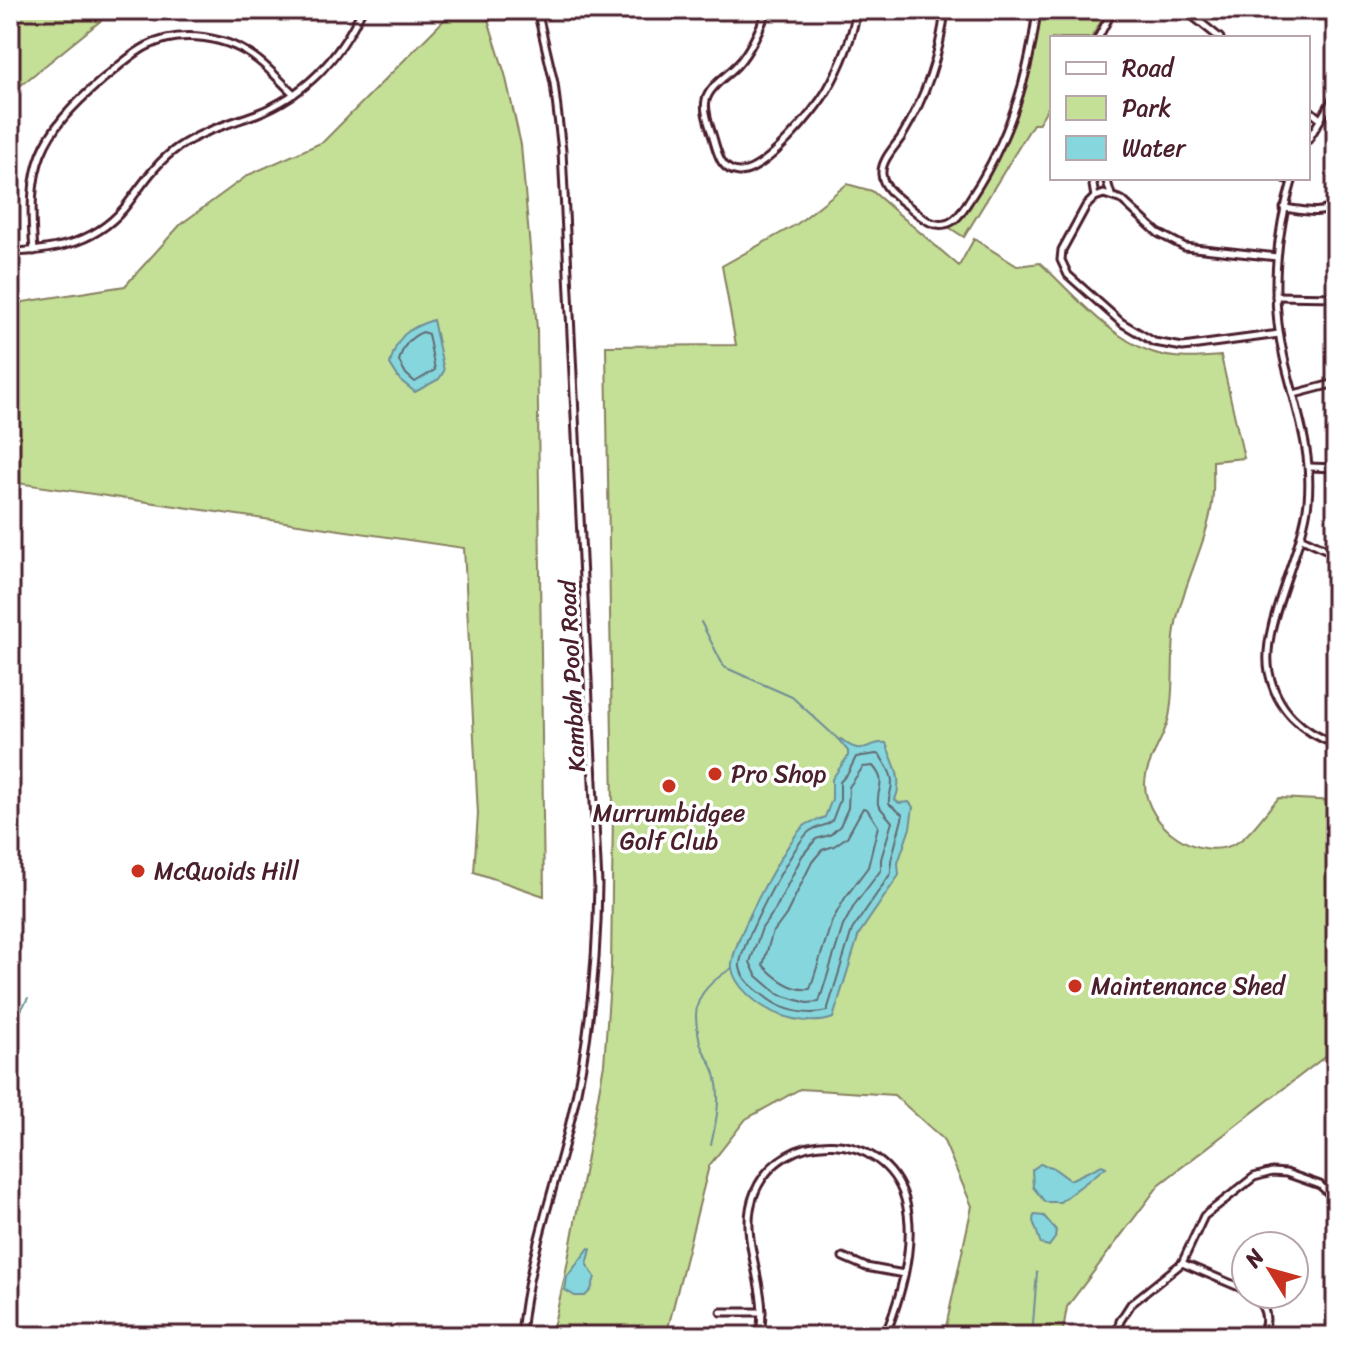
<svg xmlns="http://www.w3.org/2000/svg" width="1346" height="1346" font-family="Sriracha,sans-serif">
	<rect width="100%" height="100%" fill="#fff"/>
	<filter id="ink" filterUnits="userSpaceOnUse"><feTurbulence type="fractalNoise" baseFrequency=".0125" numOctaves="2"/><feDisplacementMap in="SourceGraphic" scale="16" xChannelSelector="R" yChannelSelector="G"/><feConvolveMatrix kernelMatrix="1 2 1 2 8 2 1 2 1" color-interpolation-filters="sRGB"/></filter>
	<g filter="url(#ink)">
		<!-- green -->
		<g fill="#c4df96" stroke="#877f60" stroke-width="2">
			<path d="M10 10H114L10 94Z"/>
			<path d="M454 10H485L505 74 521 145 537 329 544 896 474 872 478 814 464 548 10 482V304L125 286 181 224 248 175 323 142Z"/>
			<path d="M1040 10H1108L1091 38H1052V101L1038 124H1033L964 237 950 228C963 211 977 195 987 177 1017 125 1034 69 1040 10Z"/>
			<path d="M847 184 872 191 959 266 974 239 1017 266 1040 263C1073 293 1108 337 1152 352 1173 360 1199 358 1221 356L1244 458 1213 461C1213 475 1214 490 1212 504 1207 540 1187 578 1178 614 1169 648 1176 683 1169 717 1164 740 1145 762 1145 785 1146 826 1200 865 1238 842 1254 832 1265 811 1279 798L1336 801V1048L1160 1184 1067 1307 1062 1336H944L972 1206 943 1139 894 1095 800 1089 746 1119 709 1166 666 1336H551L565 1276 604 1064 611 968 613 809 606 346 736 345 722 266 797 224Z"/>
		</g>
		<!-- water -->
		<g fill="#86d7dd" stroke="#6e8d96" stroke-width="2">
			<path d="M433 320 444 371 439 379 415 392 400 380 390 364C397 336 406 329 433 320Z"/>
			<path d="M841 739C864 759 868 740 886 743 893 764 904 778 895 800L899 803 909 802 913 807 910 828 898 863 899 875 859 934 833 1018C815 1025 791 1020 773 1012 758 1005 734 986 732 968 729 947 785 843 803 827 809 821 817 821 825 817L832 799V779L848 756V751L839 740Z"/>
			<path d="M1040 1164 1052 1167 1070 1180 1102 1165 1106 1167 1060 1202H1045L1033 1187 1032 1170Z"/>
			<path d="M1034 1215 1044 1216 1056 1230 1055 1238 1049 1246 1041 1244 1033 1221Z"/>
			<path d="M589 1248 591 1249 587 1265 595 1277 591 1290 585 1296H575L565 1290 567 1277Z"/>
		</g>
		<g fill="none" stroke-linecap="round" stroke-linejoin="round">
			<!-- shore -->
			<g stroke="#626972" stroke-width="2">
				<path d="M423 332 428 334 435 370 415 382 406 374 399 361C402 348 409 337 423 332Z"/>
				<path d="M876 754 880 755C884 764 892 771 892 782 892 791 888 796 889 804L903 815 891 861V873L852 930 827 1011C808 1016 784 1011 768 999 758 991 742 981 740 967 737 950 795 841 810 831 817 826 825 827 832 821L840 800V782L848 773 856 757Z"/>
				<path d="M863 767 873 766C888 784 876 786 878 805L892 822 881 859V870L855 904 843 926 819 1002 807 1003 778 994 756 975 750 962 762 928 775 910 802 856 816 839 830 835 840 826 848 808 849 787Z"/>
				<path d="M863 808 867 809 878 826 868 867 845 898 832 921 810 989C792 991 776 979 763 965L772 934 786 915 812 862 822 850 834 846 847 837Z"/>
			</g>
			<!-- stream -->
			<g stroke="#6e8d96" stroke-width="2">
				<path d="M701 622 724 667 792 697 839 740"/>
				<path d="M10 1029 28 998"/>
				<path d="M711 1145C716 1122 721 1101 716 1078 714 1066 708 1060 703 1050 700 1045 699 1038 698 1032 690 1000 706 984 732 968"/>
				<path d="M1032 1336 1037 1272"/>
			</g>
			<!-- minor casing -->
			<g stroke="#4a1f2b" stroke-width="11">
				<g id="minor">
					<path d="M767 10C760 29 752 48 738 64 729 75 710 85 706 100 703 112 711 129 714 141 718 155 722 171 739 172 764 173 815 111 827 90 841 66 852 38 857 10"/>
					<path d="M945 10C940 54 925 98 902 136 895 147 881 160 882 174 883 190 902 200 913 210 922 217 932 227 945 224 957 222 964 208 970 199 1008 142 1029 78 1037 10"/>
					<path d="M1185 10 1220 38"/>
					<path d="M1098 38 1113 10"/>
					<path d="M1308 109 1320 119"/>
					<path d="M1308 140 1336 94"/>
					<path d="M1106 178 1111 195"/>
					<path d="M1284 178 1292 181"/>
					<path d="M1293 178C1275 236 1270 299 1284 358 1295 406 1313 451 1308 501 1303 553 1260 626 1269 672 1276 708 1302 733 1336 744"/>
					<path d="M1095 197 1093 185 1095 178"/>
					<path d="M1284 208C1302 210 1321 216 1336 205"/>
					<path d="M34 251C27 165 37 136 103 79 117 68 131 54 147 46 182 28 229 37 258 60 271 70 282 83 294 94"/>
					<path d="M10 252C56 251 100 242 129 202 144 182 156 163 177 148 202 131 228 124 256 114 305 95 340 57 362 10"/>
					<path d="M1277 257 1185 247 1158 233 1122 200 1104 194 1095 197 1086 206 1062 250 1061 260 1068 275 1122 323 1154 342 1183 347 1279 334"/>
					<path d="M1276 296 1336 297"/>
					<path d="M1294 394 1336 383"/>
					<path d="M1309 467 1336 468"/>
					<path d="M1302 538 1336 554"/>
					<path d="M843 1257 866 1267 904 1274"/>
					<path d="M1182 1263 1246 1290"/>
					<path d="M1252 1294C1266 1306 1270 1320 1261 1336"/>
					<path d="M721 1312H762"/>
					<path d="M521 1336C527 1264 552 1197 569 1127 589 1047 597 966 598 884L562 151 554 83 537 10"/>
					<path d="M759 1336C772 1289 735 1239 755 1192 783 1126 884 1129 905 1199 917 1242 901 1296 885 1336"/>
					<path d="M1117 1336 1120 1321 1131 1304 1182 1263 1204 1216 1254 1177 1272 1172 1286 1173 1320 1185 1336 1200"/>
				</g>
			</g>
			<!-- tertiary casing -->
			<g stroke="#4a1f2b" stroke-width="13">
				<path id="tertiary" d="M1325 10 1336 17"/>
			</g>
			<!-- minor -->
			<use href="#minor" stroke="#fff" stroke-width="5"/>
			<!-- tertiary -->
			<use href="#tertiary" stroke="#fff" stroke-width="7"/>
		</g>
	</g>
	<!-- markers -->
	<g fill="#c8321e" stroke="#fff" stroke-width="3">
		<circle cx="715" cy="774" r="8"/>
		<circle cx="669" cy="786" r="8"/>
		<circle cx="138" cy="871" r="8"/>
		<circle cx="1075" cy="986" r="8"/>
	</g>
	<g text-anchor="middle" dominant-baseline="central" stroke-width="7" stroke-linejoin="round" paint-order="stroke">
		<!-- street labels -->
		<g font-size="24" fill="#4a1f2b" stroke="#fff">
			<text transform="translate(572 676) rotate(-93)">Kambah Pool Road</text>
		</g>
		<!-- poi labels -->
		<g font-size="24" fill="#4a1f2b" stroke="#fff" text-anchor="start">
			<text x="731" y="774">Pro Shop</text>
			<text x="669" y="813" text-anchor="middle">Murrumbidgee<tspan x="669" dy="28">Golf Club</tspan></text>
			<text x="154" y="871">McQuoids Hill</text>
			<text x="1091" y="986">Maintenance Shed</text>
		</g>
	</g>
	<!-- margin -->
	<rect width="1346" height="1346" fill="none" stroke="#fff" stroke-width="40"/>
	<rect x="20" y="20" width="1306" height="1306" fill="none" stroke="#4a1f2b" stroke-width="3" filter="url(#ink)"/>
	<!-- legend -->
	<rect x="1050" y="36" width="260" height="144" fill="#ffffff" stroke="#b7a5aa" stroke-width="2"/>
	<rect x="1066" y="62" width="40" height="12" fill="#ffffff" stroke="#b7a5aa" stroke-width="2"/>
	<text x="1122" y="76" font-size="24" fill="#4a1f2b">Road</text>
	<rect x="1066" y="96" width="40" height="24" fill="#c4df96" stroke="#b7a5aa" stroke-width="2"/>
	<text x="1122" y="116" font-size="24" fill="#4a1f2b">Park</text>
	<rect x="1066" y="136" width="40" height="24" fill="#86d7dd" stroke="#b7a5aa" stroke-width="2"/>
	<text x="1122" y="156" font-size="24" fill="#4a1f2b">Water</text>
	<!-- north arrow -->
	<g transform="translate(1270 1270) rotate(307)"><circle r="38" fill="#ffffff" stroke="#b7a5aa" stroke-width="2"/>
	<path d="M0-6L14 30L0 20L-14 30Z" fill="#c8321e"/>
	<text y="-12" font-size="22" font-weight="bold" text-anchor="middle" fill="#4a1f2b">N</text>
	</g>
</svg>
